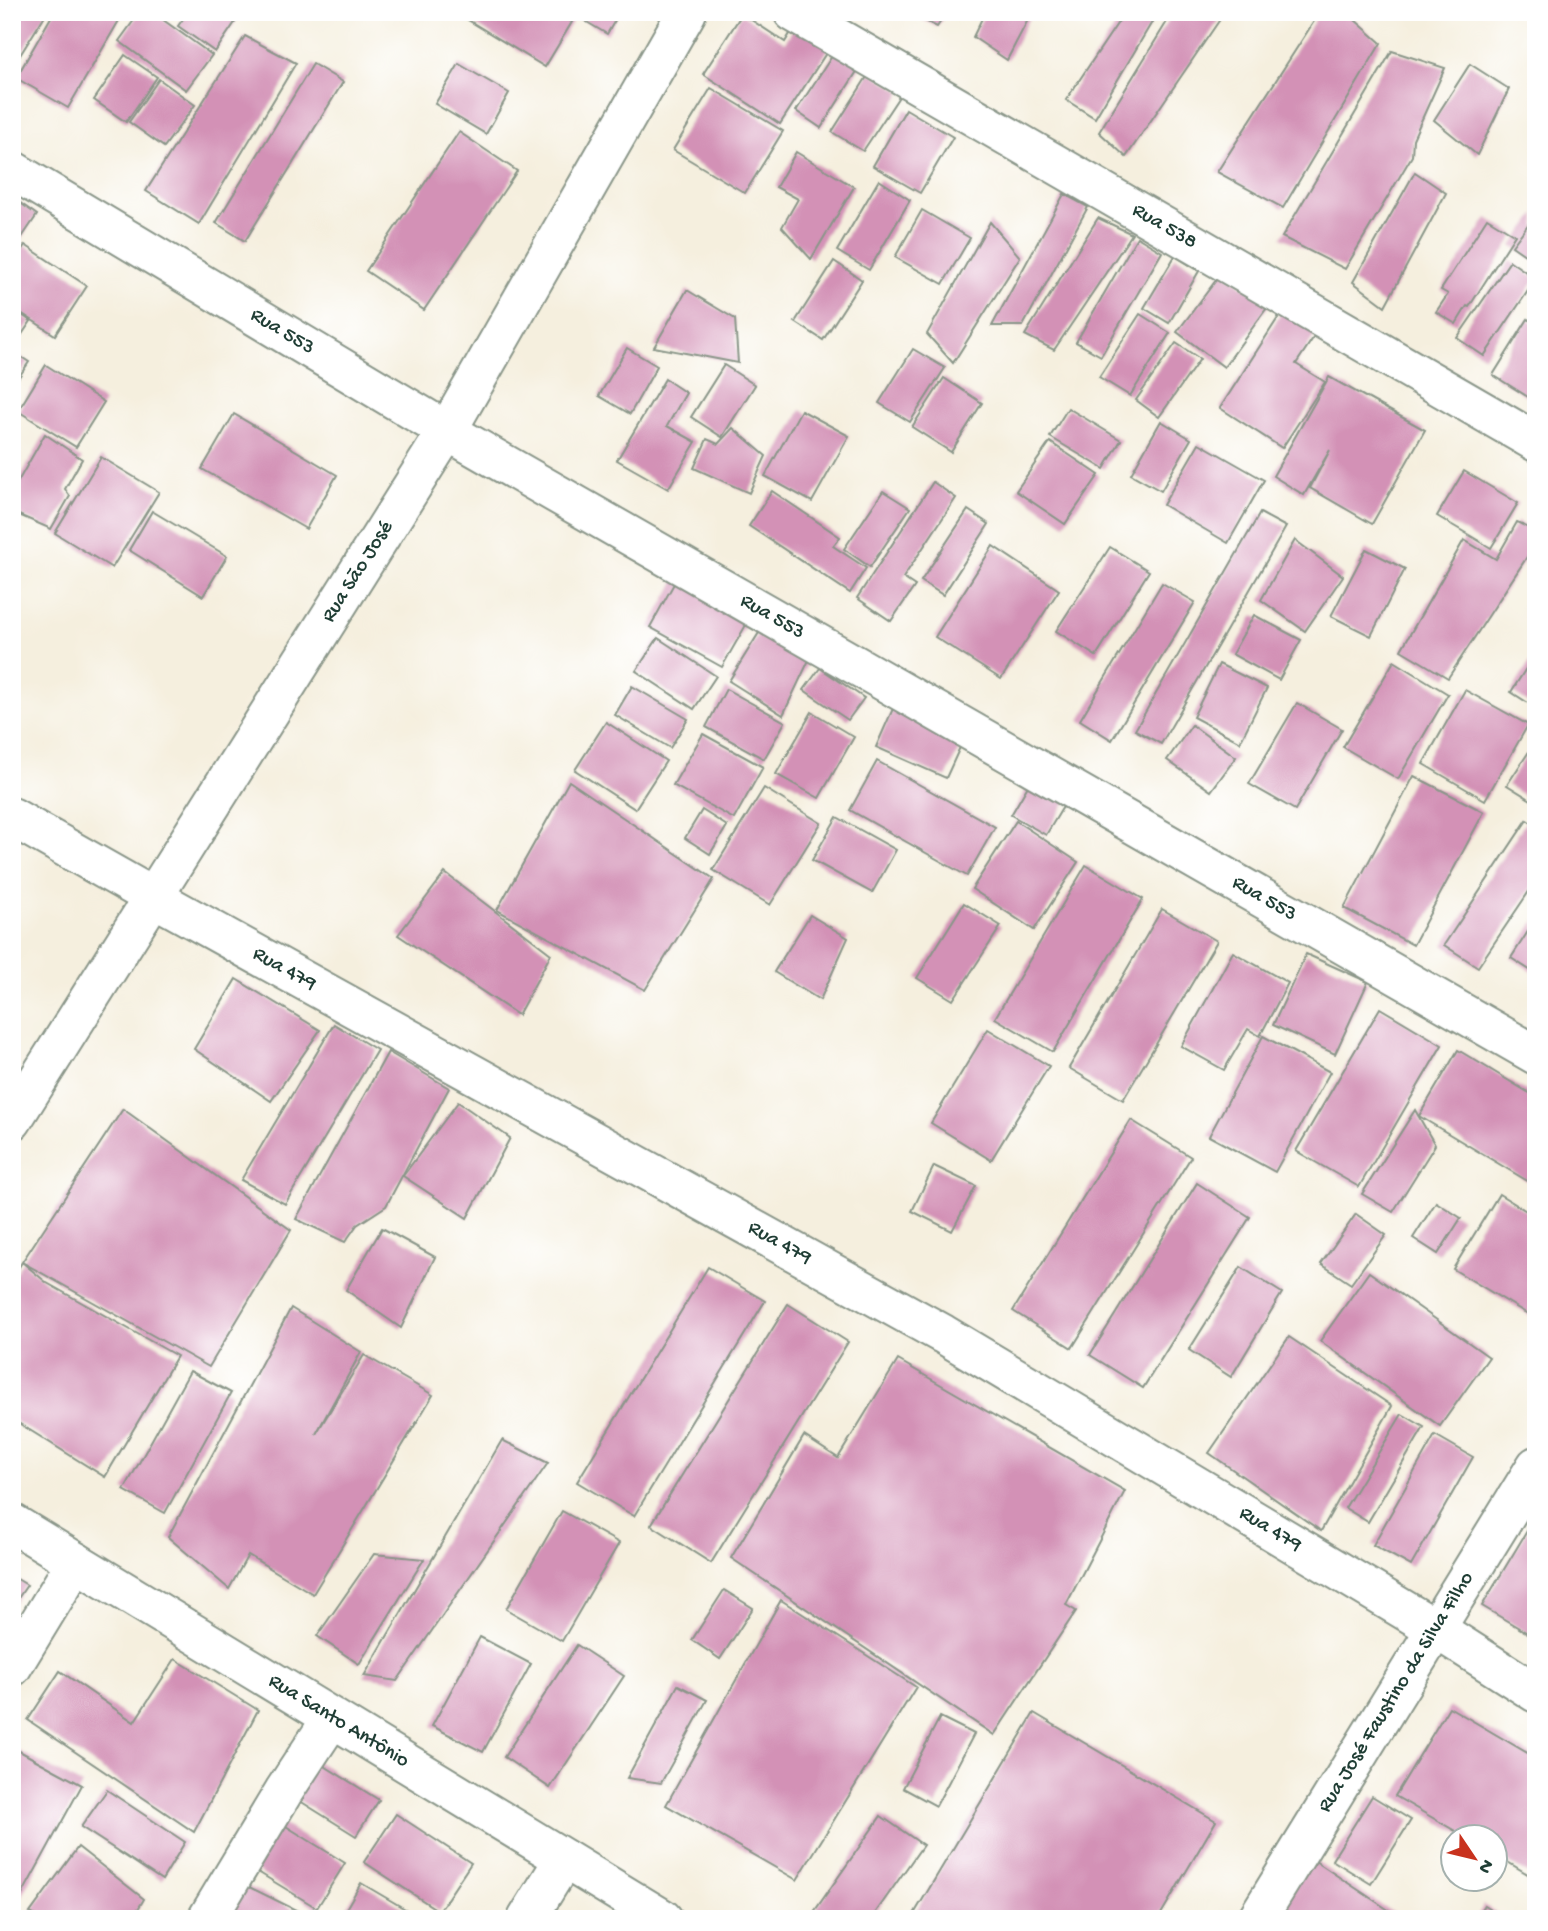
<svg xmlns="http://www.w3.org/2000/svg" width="1548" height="1931" font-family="'Gochi Hand',sans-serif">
	<rect width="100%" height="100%" fill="#fff"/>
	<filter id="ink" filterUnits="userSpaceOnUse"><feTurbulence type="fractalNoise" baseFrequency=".0143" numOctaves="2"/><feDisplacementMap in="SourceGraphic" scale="14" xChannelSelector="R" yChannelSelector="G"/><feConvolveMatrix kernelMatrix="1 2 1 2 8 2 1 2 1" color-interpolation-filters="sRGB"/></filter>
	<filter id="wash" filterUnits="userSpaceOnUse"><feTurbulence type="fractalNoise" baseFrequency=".00686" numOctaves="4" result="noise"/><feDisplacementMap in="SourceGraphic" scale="28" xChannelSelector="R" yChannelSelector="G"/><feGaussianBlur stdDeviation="1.57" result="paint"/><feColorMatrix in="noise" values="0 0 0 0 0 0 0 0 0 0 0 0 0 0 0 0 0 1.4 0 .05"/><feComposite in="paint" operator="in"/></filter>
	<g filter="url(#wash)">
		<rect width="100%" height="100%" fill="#f5efde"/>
		<g id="blocks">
			<!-- building -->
			<g fill="#d391b6">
				<path d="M12 12H47L12 68Z"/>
				<path d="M54 12H124L68 108 16 78Z"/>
				<path d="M140 12H152L212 55 186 90 119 41Z"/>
				<path d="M188 12H242L215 52 178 26Z"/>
				<path d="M455 12H556L572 22 545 67Z"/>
				<path d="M570 12H620L607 34Z"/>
				<path d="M908 12H947L937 27Z"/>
				<path d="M985 12H1032L1007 60 973 37Z"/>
				<path d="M1125 12H1158L1095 118 1066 100Z"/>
				<path d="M1173 12H1225L1126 157 1099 132Z"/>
				<path d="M1320 12H1346L1381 43 1283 208 1217 172Z"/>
				<path d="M742 14 785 42 796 24 830 47 780 124 703 74Z"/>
				<path d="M245 36 296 63 199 224 146 191Z"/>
				<path d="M836 50 861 65 821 128 796 111Z"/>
				<path d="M1392 51 1445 68 1413 139 1412 156 1345 269 1282 237Z"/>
				<path d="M125 55 157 77 126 122 94 100Z"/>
				<path d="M313 64 343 82 245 241 216 223Z"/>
				<path d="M459 64 509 93 486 134 435 104Z"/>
				<path d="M1470 64 1509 89 1477 155 1434 120Z"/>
				<path d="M870 72 902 92 863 151 832 132Z"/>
				<path d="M159 79 195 105 164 147 129 122Z"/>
				<path d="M711 88 783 131 745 193 673 150Z"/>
				<path d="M906 109 953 137 920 193 873 166Z"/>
				<path d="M459 132 517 171 424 310 366 271Z"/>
				<path d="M796 152 854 187 811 259 782 227 798 199 776 187Z"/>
				<path d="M1415 172 1446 193 1385 306 1353 282Z"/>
				<path d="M879 180 910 200 869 270 837 251Z"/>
				<path d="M1064 194 1088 207 1023 326H992Z"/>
				<path d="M12 197 37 215 12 252Z"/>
				<path d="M922 210 970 238 943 284 895 257Z"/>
				<path d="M1536 214V255L1532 260 1512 246Z"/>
				<path d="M1098 218 1132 234 1054 350 1025 335Z"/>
				<path d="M1487 218 1515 235 1469 307 1467 306 1456 324 1436 312 1448 294 1441 290Z"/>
				<path d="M990 222 1020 257 953 363 927 334Z"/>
				<path d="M1137 237 1162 252 1101 356 1076 342Z"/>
				<path d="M25 245 87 286 55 335 12 307V264Z"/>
				<path d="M1175 256 1199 271 1169 323 1144 308Z"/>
				<path d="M834 261 862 280 823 340 795 322Z"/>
				<path d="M1510 261 1536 279 1484 356 1457 338Z"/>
				<path d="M1223 271 1269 305 1224 367 1177 332Z"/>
				<path d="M687 290 735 319 738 363 654 347Z"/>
				<path d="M1287 304 1321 326 1296 364 1325 382 1282 448 1220 408Z"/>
				<path d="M12 309 31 321 12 349Z"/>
				<path d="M1140 314 1170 333 1130 396 1099 377Z"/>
				<path d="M1528 319 1536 324V402L1493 375Z"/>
				<path d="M1176 343 1200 359 1159 417 1136 400Z"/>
				<path d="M627 348 657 366 630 414 599 396Z"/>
				<path d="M913 349 945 368 910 422 879 403Z"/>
				<path d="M12 351 29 362 12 387Z"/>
				<path d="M46 365 104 402 76 447 18 411Z"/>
				<path d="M724 365 755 385 722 437 691 417Z"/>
				<path d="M1329 377 1425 430 1372 524 1310 488 1330 450 1304 495 1273 476Z"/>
				<path d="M944 378 982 403 951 452 912 427Z"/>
				<path d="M665 379 686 393 667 426 696 442 668 489 617 460Z"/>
				<path d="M1068 408 1121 440 1104 469 1050 437Z"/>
				<path d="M801 410 849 436 812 502 765 476Z"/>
				<path d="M234 414 337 475 306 529 202 469Z"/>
				<path d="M1161 421 1191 439 1161 491 1131 474Z"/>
				<path d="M733 428 766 456 749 493 694 468 707 439 718 444Z"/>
				<path d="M45 434 82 459 65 489 70 496 51 529 12 512V492Z"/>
				<path d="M1050 442 1099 475 1065 524 1016 491Z"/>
				<path d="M1199 443 1264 480 1228 543 1163 505Z"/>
				<path d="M101 457 159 492 112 568 55 533Z"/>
				<path d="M1464 471 1518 503 1491 548 1437 516Z"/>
				<path d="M933 482 956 498 903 578 915 586 891 621 857 598Z"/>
				<path d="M772 491 840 537 833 546 866 568 850 593 749 526Z"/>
				<path d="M883 491 910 508 870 567 844 549Z"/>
				<path d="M968 510 989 524 943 595 921 581Z"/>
				<path d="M152 511 227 556 203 596 129 550Z"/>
				<path d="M1260 513 1286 527 1161 744 1135 730Z"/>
				<path d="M1517 522 1536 532V543L1448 678 1401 650 1464 540 1496 559Z"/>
				<path d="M1295 540 1343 576 1305 631 1261 600Z"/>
				<path d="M993 546 1059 590 1001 679 935 637Z"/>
				<path d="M1110 547 1149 571 1096 656 1056 631Z"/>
				<path d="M1366 549 1405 569 1371 636 1331 616Z"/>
				<path d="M677 578 750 618 722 667 650 627Z"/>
				<path d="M1162 583 1195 602 1112 740 1080 720Z"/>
				<path d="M1254 615 1301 640 1279 680 1232 654Z"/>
				<path d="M762 628 810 658 783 715 729 681Z"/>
				<path d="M658 638 716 676 694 709 636 671Z"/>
				<path d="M1536 653V708L1511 692Z"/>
				<path d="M1394 661 1448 694 1398 779 1343 747Z"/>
				<path d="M1219 664 1267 688 1240 742 1193 717Z"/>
				<path d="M820 668 864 698 848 720 804 690Z"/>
				<path d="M632 686 688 719 670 748 615 715Z"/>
				<path d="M726 689 785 722 764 759 706 727Z"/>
				<path d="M1465 690 1528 725 1485 800 1423 764Z"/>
				<path d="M1297 703 1342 729 1295 810 1249 784Z"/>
				<path d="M895 704 966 734 946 778 876 747Z"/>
				<path d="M812 712 854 737 819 798 776 774Z"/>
				<path d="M606 722 666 761 635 809 575 770Z"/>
				<path d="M1192 725 1236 757 1211 791 1167 760Z"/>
				<path d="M703 734 763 767 734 819 673 785Z"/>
				<path d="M1536 741V803L1507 785Z"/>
				<path d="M877 761 995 827 967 876 850 810Z"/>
				<path d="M1414 776 1484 812 1413 945 1344 908Z"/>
				<path d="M1032 779 1067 800 1046 835 1011 815Z"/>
				<path d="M569 781 714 879 645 990 497 910Z"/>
				<path d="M764 788 821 823 770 905 713 870Z"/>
				<path d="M702 810 727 826 710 854 685 838Z"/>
				<path d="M837 817 896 850 872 893 812 860Z"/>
				<path d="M1527 820 1536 826V881L1478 967 1444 945Z"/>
				<path d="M1016 821 1078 862 1034 930 972 889Z"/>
				<path d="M1086 865 1143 899 1053 1052 995 1018Z"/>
				<path d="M445 873 551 954 518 1015 398 935Z"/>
				<path d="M964 903 1001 926 953 1000 917 978Z"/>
				<path d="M1162 909 1217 941 1123 1100 1069 1068Z"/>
				<path d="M810 915 848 938 820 1000 774 972Z"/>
				<path d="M1536 919V974L1511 958Z"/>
				<path d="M1233 952 1288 983 1260 1036 1248 1029 1224 1070 1181 1046Z"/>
				<path d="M1306 954 1368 982 1335 1054 1273 1025Z"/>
				<path d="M236 979 320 1030 271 1101 194 1049Z"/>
				<path d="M1380 1008 1442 1045 1359 1187 1296 1151Z"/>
				<path d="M334 1024 377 1050 285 1204 241 1180Z"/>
				<path d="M988 1029 1049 1066 991 1160 931 1123Z"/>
				<path d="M1263 1036 1330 1072 1275 1172 1209 1136Z"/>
				<path d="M1458 1050 1536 1097V1186L1419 1116Z"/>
				<path d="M388 1052 449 1088 386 1206 357 1225 345 1242 296 1219Z"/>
				<path d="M458 1102 510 1138 467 1218 403 1176Z"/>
				<path d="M123 1109 291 1230 209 1367 22 1262 47 1283 177 1356 105 1477 12 1419V1279L22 1262Z"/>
				<path d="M1415 1110 1435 1145 1393 1212 1362 1194Z"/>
				<path d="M1131 1120 1191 1157 1072 1348 1013 1311Z"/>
				<path d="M934 1166 976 1186 952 1231 912 1211Z"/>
				<path d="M1197 1183 1250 1217 1143 1388 1090 1355Z"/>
				<path d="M1499 1194 1536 1217V1319L1453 1269Z"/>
				<path d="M1436 1202 1461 1218 1438 1254 1413 1238Z"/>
				<path d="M1356 1214 1386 1235 1351 1284 1321 1264Z"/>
				<path d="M382 1228 435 1257 401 1328 346 1290Z"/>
				<path d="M708 1267 765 1301 634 1516 577 1482Z"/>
				<path d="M1241 1267 1282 1293 1231 1377 1189 1350Z"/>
				<path d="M1369 1272 1489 1357 1440 1426 1320 1341Z"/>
				<path d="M788 1304 848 1342 711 1563 651 1525Z"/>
				<path d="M291 1308 361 1352 316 1434 364 1355 433 1395 313 1594 248 1555 229 1589 168 1537Z"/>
				<path d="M1289 1337 1392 1406 1321 1531 1209 1453Z"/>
				<path d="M898 1360 1125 1491 1066 1605 1076 1611 994 1735 731 1558 804 1436 838 1458Z"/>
				<path d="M190 1371 231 1393 165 1513 124 1490Z"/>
				<path d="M1402 1414 1424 1427 1368 1522 1345 1508Z"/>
				<path d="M1435 1435 1473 1457 1411 1566 1373 1545Z"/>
				<path d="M502 1440 548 1463 397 1681 364 1676Z"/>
				<path d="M562 1511 619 1543 562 1641 506 1609Z"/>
				<path d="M1536 1516V1638L1482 1606Z"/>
				<path d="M374 1554 424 1559 359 1664 317 1636Z"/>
				<path d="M12 1576 27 1585 12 1607Z"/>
				<path d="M724 1590 753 1608 720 1659 692 1640Z"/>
				<path d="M781 1600 916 1687 797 1880 666 1805Z"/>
				<path d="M480 1637 531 1664 483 1752 432 1726Z"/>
				<path d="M577 1645 624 1676 550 1788 504 1757Z"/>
				<path d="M175 1659 258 1710 194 1832 28 1720 60 1671 134 1722Z"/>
				<path d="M678 1685 707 1700 661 1783 627 1778Z"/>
				<path d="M1449 1707 1536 1758V1879L1496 1855V1836H1464L1395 1796Z"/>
				<path d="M1034 1713 1216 1821 1158 1919H911Z"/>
				<path d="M940 1717 974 1734 936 1806 903 1788Z"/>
				<path d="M12 1747 82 1785 18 1902 12 1899Z"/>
				<path d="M307 1755 379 1800 356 1836 284 1791Z"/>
				<path d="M107 1790 185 1842 162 1880 81 1827Z"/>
				<path d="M1372 1796 1411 1820 1371 1884 1332 1860Z"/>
				<path d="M396 1814 471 1863 439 1911 364 1862Z"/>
				<path d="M881 1816 923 1845 871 1919H809Z"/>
				<path d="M281 1823 345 1863 317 1908 253 1869Z"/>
				<path d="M78 1847 144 1899 132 1919H41L30 1913Z"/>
				<path d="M1312 1859 1402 1919H1288L1277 1911Z"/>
				<path d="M241 1883 314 1919H224Z"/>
				<path d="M361 1883 422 1919H340Z"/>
				<path d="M1484 1905 1506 1919H1475Z"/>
			</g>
		</g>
	</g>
	<g filter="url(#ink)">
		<use href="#blocks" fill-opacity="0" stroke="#8a9689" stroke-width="2"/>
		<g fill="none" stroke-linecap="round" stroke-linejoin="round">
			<!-- minor casing -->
			<g stroke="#8a9689" stroke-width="42">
				<g id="minor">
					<path id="s1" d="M793 12 1536 442"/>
					<path id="s2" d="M12 170 447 431 1536 1055"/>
					<path id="s3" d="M12 817 153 897 943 1334 1436 1629 1536 1693"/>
					<path id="s4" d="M12 1121 447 431 687 12"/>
					<path id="s5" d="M12 1523 663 1919"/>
					<path d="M12 1667 76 1562"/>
					<path d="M207 1919 284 1791 332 1718"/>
					<path d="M527 1919 564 1859"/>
					<path id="s6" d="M1257 1919 1536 1466"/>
				</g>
			</g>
			<!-- minor -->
			<use href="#minor" stroke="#fff" stroke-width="38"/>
		</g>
	</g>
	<g text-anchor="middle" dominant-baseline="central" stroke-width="6" stroke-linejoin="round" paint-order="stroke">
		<!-- street labels -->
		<g font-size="21" fill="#1f3d34" stroke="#fff">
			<text stroke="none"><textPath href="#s1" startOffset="429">Rua 538</textPath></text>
			<text stroke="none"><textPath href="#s2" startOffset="315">Rua 553</textPath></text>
			<text stroke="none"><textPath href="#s4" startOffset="649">Rua São José</textPath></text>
			<text stroke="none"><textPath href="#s2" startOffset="882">Rua 553</textPath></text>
			<text stroke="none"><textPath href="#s2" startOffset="1449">Rua 553</textPath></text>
			<text stroke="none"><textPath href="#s3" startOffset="312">Rua 479</textPath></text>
			<text stroke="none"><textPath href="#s3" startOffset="878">Rua 479</textPath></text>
			<text stroke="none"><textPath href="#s3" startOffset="1446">Rua 479</textPath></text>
			<text stroke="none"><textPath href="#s6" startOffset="266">Rua José Faustino da Silva Filho</textPath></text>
			<text stroke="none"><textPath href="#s5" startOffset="382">Rua Santo Antônio</textPath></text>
		</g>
	</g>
	<!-- margin -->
	<rect width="1548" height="1931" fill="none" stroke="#fff" stroke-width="42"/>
	<!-- north arrow -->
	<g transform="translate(1474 1858) rotate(125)"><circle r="33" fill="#ffffff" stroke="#a5b1ae" stroke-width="2"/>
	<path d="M0-5L12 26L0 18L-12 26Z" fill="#c8321e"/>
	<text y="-10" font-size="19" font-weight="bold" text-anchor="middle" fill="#1f3d34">N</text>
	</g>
</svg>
